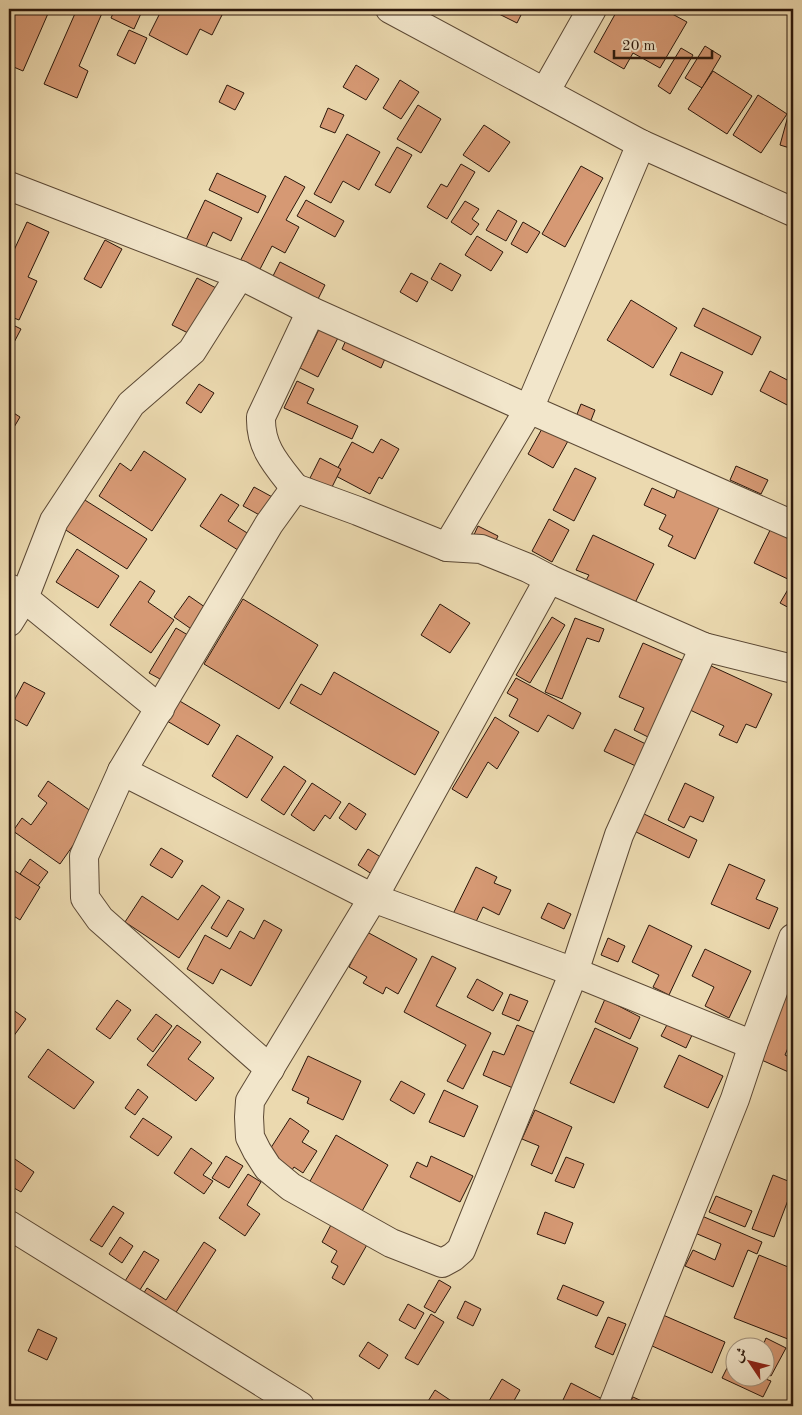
<svg xmlns="http://www.w3.org/2000/svg" width="802" height="1415" font-family="'Old Standard TT',Amiri,serif">
	<rect width="100%" height="100%" fill="#ebd9af"/>
	<filter id="stains"><feTurbulence type="fractalNoise" baseFrequency=".004" numOctaves="4"/><feColorMatrix values="0 0 0 0 .2 0 0 0 0 .09 0 0 0 0 .02 0 0 0 .5 -.17"/></filter>
	<radialGradient id="worn" r=".72"><stop offset=".6" stop-color="#630" stop-opacity="0"/><stop offset="1" stop-color="#630" stop-opacity=".3"/></radialGradient>
	<!-- building -->
	<g fill="#d69974" stroke="#2b170b">
		<path d="M9 9H50L23 71 9 65Z"/>
		<path d="M77 9H96L103 11 79 66 88 71 77 98 44 84Z"/>
		<path d="M115 9H143L134 29 111 18Z"/>
		<path d="M162 9H225L212 35 200 29 187 55 149 35Z"/>
		<path d="M489 9H524L517 23Z"/>
		<path d="M618 9H663L687 22 660 68 633 53 624 69 594 52Z"/>
		<path d="M129 30 147 38 135 64 117 55Z"/>
		<path d="M705 46 721 56 702 88 685 78Z"/>
		<path d="M681 48 693 55 670 94 658 86Z"/>
		<path d="M356 65 379 79 366 100 343 87Z"/>
		<path d="M713 71 752 96 727 134 688 109Z"/>
		<path d="M400 80 419 92 401 119 383 108Z"/>
		<path d="M227 85 244 93 235 110 219 102Z"/>
		<path d="M758 95 787 114 761 153 733 135Z"/>
		<path d="M418 105 441 119 421 153 397 139Z"/>
		<path d="M791 105 793 106V149L780 145Z"/>
		<path d="M328 108 344 115 335 133 320 127Z"/>
		<path d="M484 125 510 142 489 172 463 155Z"/>
		<path d="M347 134 380 152 359 190 343 181 331 203 314 194Z"/>
		<path d="M397 147 412 155 390 193 375 185Z"/>
		<path d="M461 164 475 172 447 219 427 207 441 184 447 187Z"/>
		<path d="M581 166 603 178 565 247 542 234Z"/>
		<path d="M217 173 266 196 258 213 209 190Z"/>
		<path d="M285 176 305 187 286 220 299 227 285 253 272 246 258 273 239 263Z"/>
		<path d="M205 200 242 218 231 241 213 232 205 249 186 240Z"/>
		<path d="M306 200 344 221 335 237 297 216Z"/>
		<path d="M465 201 479 209 472 219 479 224 471 235 451 222Z"/>
		<path d="M498 210 517 221 506 241 486 230Z"/>
		<path d="M27 222 49 232 28 277 37 281 19 320 9 316V261Z"/>
		<path d="M523 222 540 232 527 253 511 244Z"/>
		<path d="M477 236 503 252 491 271 465 255Z"/>
		<path d="M105 240 122 249 101 288 84 279Z"/>
		<path d="M280 262 325 285 316 303 271 280Z"/>
		<path d="M440 263 461 275 452 291 431 279Z"/>
		<path d="M411 273 428 282 417 302 400 292Z"/>
		<path d="M197 278 218 289 194 336 172 325Z"/>
		<path d="M631 300 677 328 653 368 607 340Z"/>
		<path d="M703 308 761 337 752 355 694 326Z"/>
		<path d="M9 323 21 329 9 352Z"/>
		<path d="M322 323 341 332 318 377 300 368Z"/>
		<path d="M351 329 390 347 381 368 342 349Z"/>
		<path d="M681 352 723 372 712 395 670 375Z"/>
		<path d="M770 371 793 383V408L760 391Z"/>
		<path d="M297 381 314 389 307 403 358 426 352 439 284 408Z"/>
		<path d="M199 384 214 393 201 413 186 403Z"/>
		<path d="M581 404 595 410 586 433 572 427Z"/>
		<path d="M9 410 20 417 10 434 9 433Z"/>
		<path d="M543 427 568 441 553 468 528 454Z"/>
		<path d="M381 439 399 449 382 479 379 477 370 494 334 475 352 442 373 453Z"/>
		<path d="M144 451 186 479 152 531 99 496 120 463 131 471Z"/>
		<path d="M320 458 341 469 331 489 310 478Z"/>
		<path d="M736 466 768 480 761 494 730 480Z"/>
		<path d="M575 468 596 478 574 521 553 510Z"/>
		<path d="M254 487 276 499 265 518 243 506Z"/>
		<path d="M652 488 674 498 678 488 724 497 695 559 668 546 673 536 659 529 666 515 644 505Z"/>
		<path d="M221 494 239 505 228 521 252 536 241 552 200 526Z"/>
		<path d="M80 497 147 539 127 569 61 527Z"/>
		<path d="M776 518 793 533 792 581 754 563Z"/>
		<path d="M549 519 569 530 552 562 532 551Z"/>
		<path d="M478 526 498 536 487 559 467 550Z"/>
		<path d="M593 535 654 564 634 605 585 582 589 575 576 570Z"/>
		<path d="M77 549 119 576 98 608 56 582Z"/>
		<path d="M140 581 155 591 148 602 174 620 151 653 110 625Z"/>
		<path d="M790 586 793 588V610L780 603Z"/>
		<path d="M189 596 212 612 197 633 174 617Z"/>
		<path d="M243 599 318 645 279 709 204 664Z"/>
		<path d="M440 604 470 623 450 653 421 635Z"/>
		<path d="M552 617 565 625 530 683 516 675Z"/>
		<path d="M575 618 604 629 599 642 587 638 562 699 545 692Z"/>
		<path d="M176 628 198 641 171 685 149 673Z"/>
		<path d="M643 643 689 663 654 740 634 730 644 708 619 697Z"/>
		<path d="M709 665 772 694 756 728 746 724 737 743 719 735 724 726 688 709Z"/>
		<path d="M334 672 439 732 415 775 290 703 301 684 321 695Z"/>
		<path d="M516 678 581 713 573 729 548 715 538 732 509 716 518 699 507 693Z"/>
		<path d="M24 682 45 693 27 726 9 716V710Z"/>
		<path d="M178 700 220 725 208 745 167 721Z"/>
		<path d="M495 717 519 732 497 769 488 762 467 798 452 789Z"/>
		<path d="M615 729 652 747 642 769 604 751Z"/>
		<path d="M237 735 273 757 247 798 212 776Z"/>
		<path d="M284 766 306 781 284 815 261 800Z"/>
		<path d="M48 781 95 814 60 864 13 831 22 818 31 825 47 803 38 796Z"/>
		<path d="M312 783 341 802 330 819 325 815 314 831 291 815Z"/>
		<path d="M685 783 714 797 703 822 690 816 684 828 668 820Z"/>
		<path d="M349 803 366 814 356 830 339 818Z"/>
		<path d="M636 810 697 840 689 858 628 828Z"/>
		<path d="M161 848 183 861 172 878 150 865Z"/>
		<path d="M368 849 398 868 387 884 358 865Z"/>
		<path d="M30 859 48 872 37 887 20 874Z"/>
		<path d="M729 864 765 880 756 899 778 908 769 929 711 904Z"/>
		<path d="M9 867 40 887 20 920 9 913Z"/>
		<path d="M476 867 497 877 494 883 511 890 499 915 483 907 474 926 452 916Z"/>
		<path d="M202 885 220 897 179 958 125 922 142 896 178 920Z"/>
		<path d="M228 900 244 909 227 937 211 928Z"/>
		<path d="M548 903 571 914 564 929 541 918Z"/>
		<path d="M264 920 282 930 251 986 221 969 213 984 187 969 205 935 230 949 240 931 254 939Z"/>
		<path d="M649 925 692 946 669 995 653 987 659 975 632 962Z"/>
		<path d="M367 932 417 959 398 994 386 987 383 994 363 983 367 977 349 967Z"/>
		<path d="M608 938 625 946 618 962 601 955Z"/>
		<path d="M705 949 751 971 729 1018 705 1006 714 987 692 976Z"/>
		<path d="M432 956 456 968 436 1006 491 1033 463 1089 447 1081 466 1045 404 1012Z"/>
		<path d="M477 979 503 993 493 1011 467 997Z"/>
		<path d="M787 989 793 992V1036L785 1055 793 1059V1074L757 1058Z"/>
		<path d="M510 994 528 1001 519 1021 502 1014Z"/>
		<path d="M605 999 640 1017 630 1039 595 1022Z"/>
		<path d="M117 1000 131 1010 110 1039 96 1029Z"/>
		<path d="M9 1007 26 1019 13 1037 9 1034Z"/>
		<path d="M156 1014 172 1026 153 1052 137 1039Z"/>
		<path d="M669 1021 693 1033 686 1048 661 1036Z"/>
		<path d="M177 1025 201 1042 188 1059 214 1078 196 1101 147 1065Z"/>
		<path d="M517 1025 546 1037 522 1092 483 1075 493 1051 504 1055Z"/>
		<path d="M595 1028 638 1048 614 1103 570 1083Z"/>
		<path d="M48 1049 94 1082 74 1109 28 1077Z"/>
		<path d="M679 1055 723 1076 708 1108 664 1087Z"/>
		<path d="M308 1056 361 1081 343 1120 307 1103 309 1098 292 1090Z"/>
		<path d="M401 1081 425 1094 414 1114 390 1100Z"/>
		<path d="M138 1089 148 1097 135 1115 125 1108Z"/>
		<path d="M444 1090 478 1106 464 1137 429 1122Z"/>
		<path d="M535 1110 572 1127 552 1174 531 1165 539 1146 522 1139Z"/>
		<path d="M143 1118 172 1137 158 1156 130 1137Z"/>
		<path d="M290 1118 309 1131 302 1142 317 1151 303 1173 294 1167 290 1173 265 1157Z"/>
		<path d="M336 1135 388 1165 361 1213 309 1183Z"/>
		<path d="M191 1148 212 1163 203 1175 213 1181 204 1194 174 1173Z"/>
		<path d="M9 1155 34 1172 21 1192 9 1185Z"/>
		<path d="M226 1156 243 1166 229 1188 212 1178Z"/>
		<path d="M431 1156 473 1176 460 1202 410 1177 417 1162 427 1167Z"/>
		<path d="M566 1157 584 1164 574 1188 555 1181Z"/>
		<path d="M248 1174 261 1182 247 1205 260 1214 245 1236 219 1218Z"/>
		<path d="M773 1175 793 1183V1187L774 1237 752 1229Z"/>
		<path d="M716 1196 752 1211 745 1227 709 1212Z"/>
		<path d="M113 1206 124 1213 102 1247 90 1240Z"/>
		<path d="M545 1212 573 1223 565 1244 537 1234Z"/>
		<path d="M702 1216 762 1242 757 1254 748 1250 733 1287 685 1266 693 1250 715 1260 721 1244 695 1233Z"/>
		<path d="M332 1223 368 1243 344 1285 332 1278 338 1266 331 1262 337 1251 322 1242Z"/>
		<path d="M120 1237 133 1246 122 1263 109 1254Z"/>
		<path d="M204 1242 216 1250 166 1328 134 1308 147 1288 166 1300Z"/>
		<path d="M144 1251 159 1260 129 1307 115 1297Z"/>
		<path d="M759 1255 793 1269V1341L734 1318Z"/>
		<path d="M439 1280 451 1287 435 1313 424 1307Z"/>
		<path d="M563 1285 604 1302 597 1316 557 1299Z"/>
		<path d="M465 1301 481 1309 473 1326 457 1318Z"/>
		<path d="M408 1304 424 1313 415 1329 399 1320Z"/>
		<path d="M431 1314 444 1322 418 1365 405 1358Z"/>
		<path d="M663 1315 725 1342 712 1373 650 1345Z"/>
		<path d="M608 1317 626 1324 613 1355 595 1347Z"/>
		<path d="M38 1329 57 1338 47 1360 28 1351Z"/>
		<path d="M766 1338 786 1348 771 1376 764 1372V1348H762Z"/>
		<path d="M368 1342 388 1355 379 1369 359 1356Z"/>
		<path d="M730 1362 734 1364V1378H763L771 1381 763 1397 722 1378Z"/>
		<path d="M502 1379 520 1390 511 1406H498L489 1401Z"/>
		<path d="M571 1383 610 1403 608 1406H575L563 1400Z"/>
		<path d="M435 1390 456 1404 454 1406H425Z"/>
		<path d="M633 1397 653 1406H628Z"/>
	</g>
	<g fill="none" stroke-linecap="round" stroke-linejoin="round">
		<!-- minor casing -->
		<g stroke="#5b4834" stroke-width="30">
			<g id="minor">
				<path d="M390 9 641 144 793 212"/>
				<path d="M545 92 592 9"/>
				<path d="M641 144 529 409 447 547 481 549 528 568 549 579 704 647 793 669"/>
				<path d="M9 186 240 275 311 311 529 409 793 525"/>
				<path d="M295 488C277 465 260 448 261 417L311 311"/>
				<path d="M549 579 373 898 250 1101 249 1117 250 1137 257 1151 268 1168 291 1187 391 1243 442 1263 453 1257 461 1250 574 972 619 835 704 647"/>
				<path d="M9 588 24 598 160 709"/>
				<path d="M9 622 24 598 54 521 131 404 192 351 240 275"/>
				<path d="M122 771 373 898 574 972 753 1045"/>
				<path d="M270 1069 100 919 85 898 84 856 122 771 269 524 295 488 358 511 447 547"/>
				<path d="M9 1225 300 1406"/>
				<path d="M613 1406 735 1099 753 1045 793 938"/>
			</g>
		</g>
		<!-- minor -->
		<use href="#minor" stroke="#f2e6cb" stroke-width="28"/>
	</g>
	<!-- margin -->
	<rect width="802" height="1415" fill="none" stroke="#ebd9af" stroke-width="30"/>
	<rect x="10" y="10" width="782" height="1395" fill="none" stroke="#2b170b" stroke-width="2.5"/>
	<rect x="15" y="15" width="772" height="1385" fill="none" stroke="#2b170b"/>
	<!-- north arrow -->
	<g transform="translate(750 1362) rotate(305)"><circle r="24" fill="#f2e6cb" stroke="#a2937e"/>
	<path d="M0-4L9 19L0 12L-9 19Z" fill="#8f2418"/>
	<text y="-8" font-size="14" font-weight="bold" text-anchor="middle" fill="#2b170b">ش</text>
	</g>
	<!-- scale -->
	<path d="M614 50v8h98v-8" fill="none" stroke="#2b170b" stroke-width="2.5"/>
	<text x="622" y="50" font-size="15" fill="#2b170b" stroke="#f2e6cb" stroke-width="4" paint-order="stroke">20 m</text>
	<rect width="100%" height="100%" filter="url(#stains)"/>
	<rect width="100%" height="100%" fill="url(#worn)"/>
</svg>
